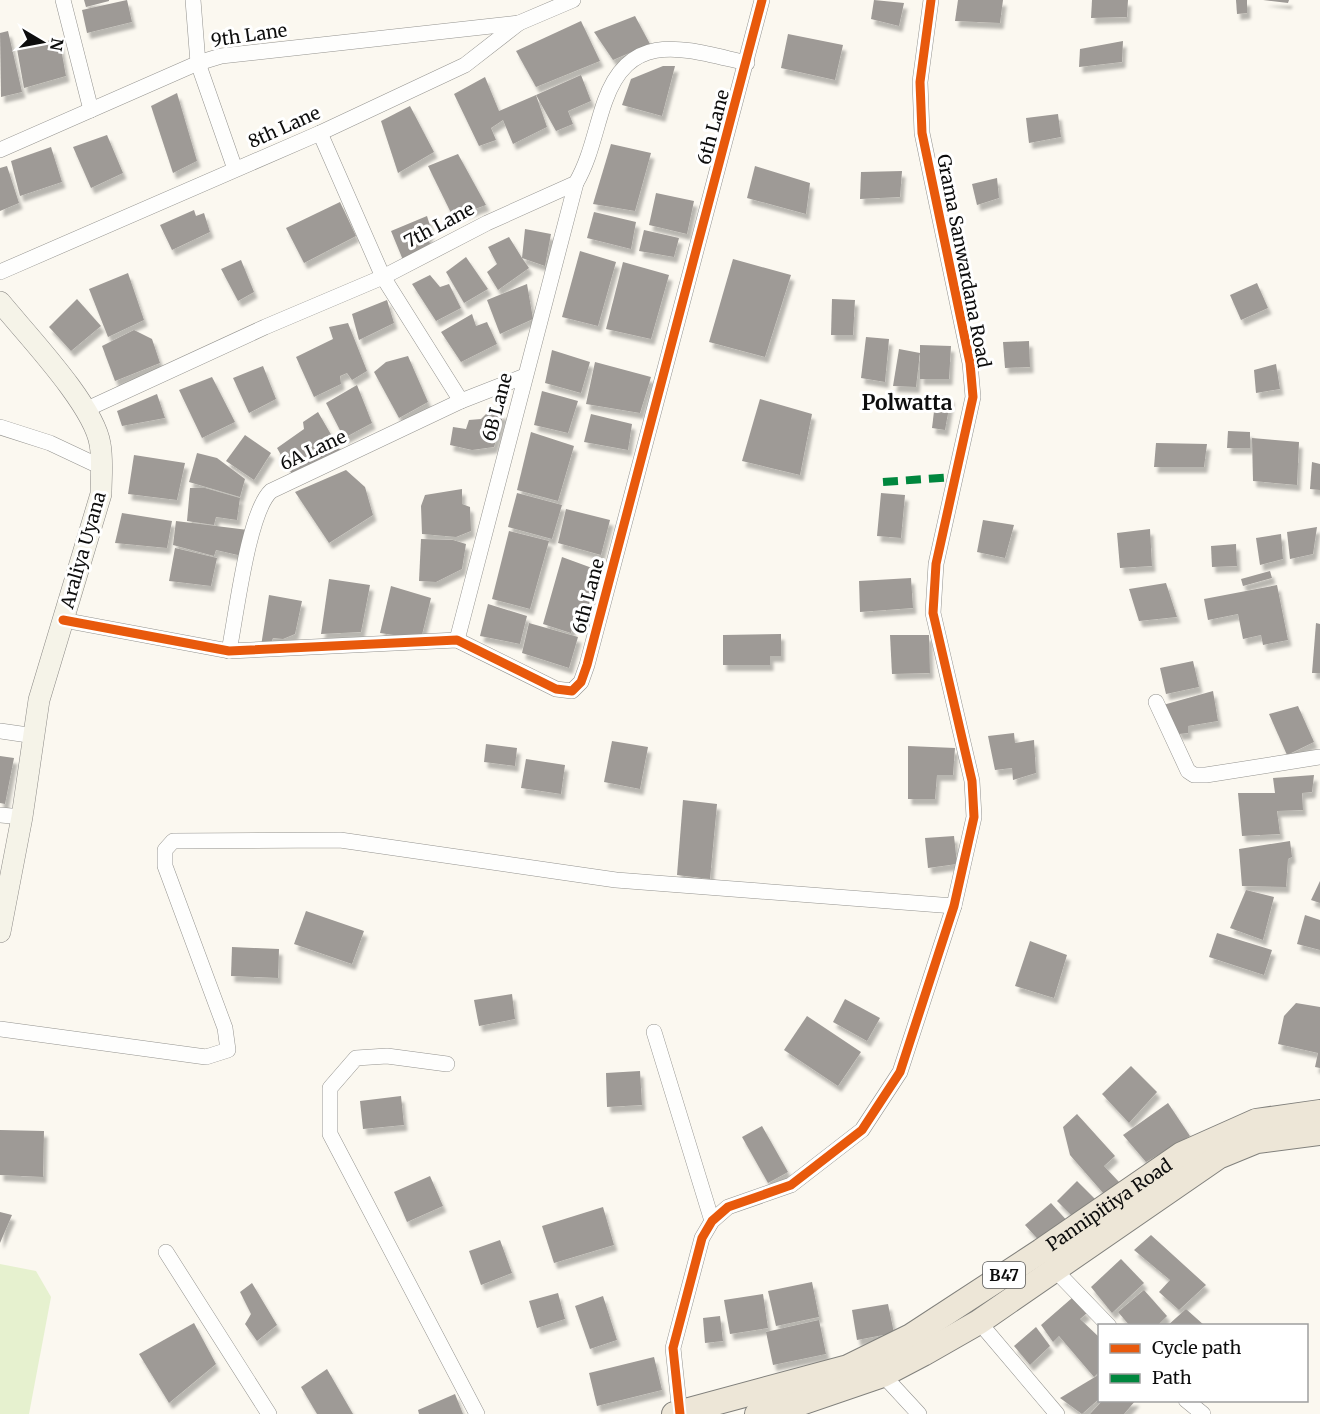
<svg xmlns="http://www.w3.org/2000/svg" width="1320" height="1414" font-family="Merriweather,serif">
	<defs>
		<filter id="shadow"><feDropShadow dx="3.5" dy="6" stdDeviation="1.5" flood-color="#0004"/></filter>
	</defs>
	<rect width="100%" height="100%" fill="#fbf8f0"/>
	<!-- green -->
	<path fill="#e6f1cf" d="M0 1264 36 1271 51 1297 29 1414H0Z"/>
	<!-- building -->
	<g fill="#9e9a96" filter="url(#shadow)">
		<path d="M84 0H109V1L86 7Z"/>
		<path d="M127 0 132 22 87 33 82 10Z"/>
		<path d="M874 0 904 3 899 26 871 19Z"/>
		<path d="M958 0H1003L1000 23 955 21Z"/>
		<path d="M1092 0H1128L1127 17 1091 18Z"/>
		<path d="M1236 0H1247V13L1237 14Z"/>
		<path d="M1263 0H1289L1288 3Z"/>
		<path d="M635 16 650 44 613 60 594 32Z"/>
		<path d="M581 21 600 61 536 87 516 51Z"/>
		<path d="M8 31 22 92 1 97 0 33Z"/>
		<path d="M788 34 843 45 835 80 781 68Z"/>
		<path d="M59 38 66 76 24 88 17 49Z"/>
		<path d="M1123 41 1122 62 1079 67 1080 49Z"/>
		<path d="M663 66H675L662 116 622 105 631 79Z"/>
		<path d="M581 75 591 101 568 111 573 124 556 131 536 95Z"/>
		<path d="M485 77 499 111 536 95 547 127 513 144 503 120 491 128 496 140 479 146 454 94Z"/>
		<path d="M177 93 197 161 173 173 151 106Z"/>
		<path d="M410 106 434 152 398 173 381 121Z"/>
		<path d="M1058 114 1061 137 1029 143 1026 118Z"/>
		<path d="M107 135 123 173 91 188 73 147Z"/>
		<path d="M611 144 651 153 635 211 593 204Z"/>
		<path d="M51 147 62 182 20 196 11 161Z"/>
		<path d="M458 154 486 205 453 217 428 166Z"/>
		<path d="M7 166 19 203 0 211V168Z"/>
		<path d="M755 166 810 183 806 214 747 198Z"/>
		<path d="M902 171 900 197 860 199 861 172Z"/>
		<path d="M997 178 999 198 977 205 972 184Z"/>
		<path d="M656 193 694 201 687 234 649 225Z"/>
		<path d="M340 202 356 236 304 263 286 228Z"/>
		<path d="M194 210 196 216 204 213 210 232 172 250 160 225Z"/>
		<path d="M594 212 636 222 631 249 587 238Z"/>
		<path d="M427 216 431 229 428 238 432 249 403 260 391 231Z"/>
		<path d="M525 229 551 234 545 266 522 258 529 268 498 290 487 272 497 264 488 247 509 237 522 258Z"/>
		<path d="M644 230 679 238 674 257 639 251Z"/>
		<path d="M580 251 616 262 598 326 562 317Z"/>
		<path d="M466 257 488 289 464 303 446 272Z"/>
		<path d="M733 259 791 275 765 357 709 342Z"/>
		<path d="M241 260 254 292 238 301 221 269Z"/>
		<path d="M623 262 669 275 651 339 606 329Z"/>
		<path d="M128 273 144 320 108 337 89 289Z"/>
		<path d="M430 275 440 287 449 284 461 308 436 321 412 284Z"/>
		<path d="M1257 283 1268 308 1241 320 1230 295Z"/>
		<path d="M527 284 533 319 500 334 487 300Z"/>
		<path d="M77 299 101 326 71 351 49 327Z"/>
		<path d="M832 299 855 300 853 335H831Z"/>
		<path d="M387 300 394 323 359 340 352 314Z"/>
		<path d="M472 314 476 326 487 322 497 344 461 362 441 332Z"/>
		<path d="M348 323 367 371 352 380 347 373 340 376 341 384 314 397 296 357 333 339 329 327Z"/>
		<path d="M134 330 152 339 160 363 115 381 102 346Z"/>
		<path d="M866 337 889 339 885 382 861 378Z"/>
		<path d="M1029 341 1030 367 1005 368 1003 342Z"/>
		<path d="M920 345 951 346 949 379H920Z"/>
		<path d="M899 349 920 353 916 387 893 386Z"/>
		<path d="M552 350 590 362 581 393 545 383Z"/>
		<path d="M408 356 428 402 399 418 374 372 386 362Z"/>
		<path d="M595 362 651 377 640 413 586 404Z"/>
		<path d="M1276 364 1280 389 1256 393 1254 370Z"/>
		<path d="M263 366 276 399 249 413 233 378Z"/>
		<path d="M212 377 235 422 202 438 179 390Z"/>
		<path d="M357 385 372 423 344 438 326 403Z"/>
		<path d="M542 391 578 401 568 433 534 425Z"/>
		<path d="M157 394 165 418 122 426 117 411Z"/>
		<path d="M936 395 951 397 945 430 932 428Z"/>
		<path d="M760 399 812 414 800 475 742 461Z"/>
		<path d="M318 412 340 450 294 478 277 448 304 429 303 422Z"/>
		<path d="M487 413H504L494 447 472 450 450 445 453 427 466 429 469 420 481 419Z"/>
		<path d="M591 414 632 424 628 450 584 442Z"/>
		<path d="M1228 431 1250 432V448H1227Z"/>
		<path d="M531 432 574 446 558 501 517 490Z"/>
		<path d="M245 435 271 453 254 480 226 461Z"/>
		<path d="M1252 438 1299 442 1297 485 1253 481Z"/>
		<path d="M1156 443 1207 444 1204 467H1154Z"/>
		<path d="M197 453 217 458 245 479 240 497 189 482Z"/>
		<path d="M134 455 185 463 177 500 128 494Z"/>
		<path d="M1312 462 1320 464V490L1310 489Z"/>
		<path d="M346 470 365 487 373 515 329 543 295 492Z"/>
		<path d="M190 488H205L240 498 237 520 216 517 214 525 187 521Z"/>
		<path d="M462 489V504L470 507 471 531 456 537 422 534 421 506 425 495Z"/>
		<path d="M517 493 562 505 552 539 508 527Z"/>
		<path d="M881 493 905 495 901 538 877 536Z"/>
		<path d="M566 509 610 520 601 555 558 543Z"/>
		<path d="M122 513 172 521 167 548 115 543Z"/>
		<path d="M983 520 1014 525 1005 558 977 552Z"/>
		<path d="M176 521 248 530 242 556 216 550 214 556 173 545Z"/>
		<path d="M1317 527 1313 554 1290 559 1287 532Z"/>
		<path d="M1150 529 1152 566 1120 568 1117 533Z"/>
		<path d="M509 531 549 541 530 609 492 599Z"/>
		<path d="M1281 534 1283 559 1260 565 1256 538Z"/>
		<path d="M421 539 453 540 466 544 462 569 436 582 419 581Z"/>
		<path d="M1236 544 1237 566 1212 567 1211 546Z"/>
		<path d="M175 548 217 558 211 586 169 581Z"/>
		<path d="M562 557 603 572 600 583H593L585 625 573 624 571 633 543 624Z"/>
		<path d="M1270 571 1272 578 1243 586 1241 579Z"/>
		<path d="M911 578 913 608 860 612 859 581Z"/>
		<path d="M329 579 370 585 361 632 321 634Z"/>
		<path d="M1166 583 1177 617 1139 621 1129 589Z"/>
		<path d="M1277 585 1288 640 1263 645 1261 635 1243 639 1238 614 1208 620 1204 599Z"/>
		<path d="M391 586 431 598 421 639 380 633Z"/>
		<path d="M269 595 302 601 295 634 283 639 273 638 269 648 261 646Z"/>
		<path d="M488 604 527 616 520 644 480 636Z"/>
		<path d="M529 623 578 637 569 668 522 653Z"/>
		<path d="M1316 623 1320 624V673H1312Z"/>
		<path d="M781 634V656H770V665H723V635Z"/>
		<path d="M890 635H929L930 673 892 674Z"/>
		<path d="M1193 661 1199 687 1166 694 1160 668Z"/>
		<path d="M1213 691 1218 721 1188 726V733L1179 734 1163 705Z"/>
		<path d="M1298 706 1314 742 1287 755 1269 714Z"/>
		<path d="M1014 733 1015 743 1034 740 1036 773 1013 780 1012 768 995 770 988 736Z"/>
		<path d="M612 741 648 747 640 789 604 782Z"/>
		<path d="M486 744 517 748 515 766 484 762Z"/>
		<path d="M908 746 955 748 953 775H937L935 799H908Z"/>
		<path d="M0 756 14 758 5 804 0 803Z"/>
		<path d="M526 759 565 765 561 794 521 788Z"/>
		<path d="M1314 775 1312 792 1302 793 1303 810 1277 811 1280 834 1242 836 1238 793H1275L1273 778Z"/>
		<path d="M683 800 717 804 710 879 677 875Z"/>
		<path d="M954 836 957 864 928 868 925 838Z"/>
		<path d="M1290 841 1292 857 1288 859 1286 887 1242 886 1239 849Z"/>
		<path d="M1320 881V903L1311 900Z"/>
		<path d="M1246 890 1274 897 1263 940 1230 928Z"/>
		<path d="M306 911 364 931 352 964 294 944Z"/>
		<path d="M1305 915 1320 920V950L1297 944Z"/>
		<path d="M1217 933 1272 950 1264 975 1209 957Z"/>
		<path d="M1030 941 1067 955 1054 998 1015 986Z"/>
		<path d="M232 947 279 949 278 978 231 976Z"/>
		<path d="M512 994 515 1019 479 1026 474 1000Z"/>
		<path d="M845 999 880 1018 867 1041 833 1022Z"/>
		<path d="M1296 1003 1320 1007V1068L1315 1067 1318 1053 1278 1044 1284 1016Z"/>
		<path d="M807 1016 861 1052 838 1086 784 1050Z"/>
		<path d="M1131 1066 1157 1092 1129 1123 1102 1094Z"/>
		<path d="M640 1071 642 1105 607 1107 606 1073Z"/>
		<path d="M401 1096 404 1125 363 1129 360 1101Z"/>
		<path d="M1168 1103 1190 1136 1146 1162 1123 1135Z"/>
		<path d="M1077 1114 1115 1156 1104 1166 1119 1182 1104 1194 1070 1155 1063 1127Z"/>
		<path d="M762 1126 788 1172 768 1183 742 1137Z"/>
		<path d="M0 1130 44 1131 43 1177 0 1175Z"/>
		<path d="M430 1176 443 1206 407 1222 394 1192Z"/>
		<path d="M1077 1181 1097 1201 1077 1221 1057 1201Z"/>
		<path d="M1051 1203 1069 1223 1044 1246 1025 1225Z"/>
		<path d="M603 1207 614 1245 554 1263 542 1226Z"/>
		<path d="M0 1212 12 1215 0 1243Z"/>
		<path d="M1151 1235 1206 1285 1179 1310 1159 1292 1170 1280 1134 1250Z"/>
		<path d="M500 1240 512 1273 481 1285 469 1251Z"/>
		<path d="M1121 1259 1144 1283 1112 1313 1091 1287Z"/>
		<path d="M812 1282 819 1317 776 1326 768 1291Z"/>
		<path d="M252 1283 277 1325 257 1341 245 1324 251 1314 240 1292Z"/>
		<path d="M1144 1290 1167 1316 1157 1326H1130L1118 1312Z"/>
		<path d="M558 1293 565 1319 537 1328 529 1301Z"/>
		<path d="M763 1294 768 1328 730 1334 724 1300Z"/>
		<path d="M603 1296 617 1340 590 1349 575 1306Z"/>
		<path d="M1072 1298 1087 1313 1080 1319 1100 1338V1371L1094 1377 1059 1336 1053 1342 1041 1325Z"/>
		<path d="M888 1304 894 1333 857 1340 852 1310Z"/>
		<path d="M1186 1309 1205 1326H1167Z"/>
		<path d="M720 1316 723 1341 705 1343 703 1318Z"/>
		<path d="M819 1320 826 1354 773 1365 766 1332Z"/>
		<path d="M194 1323 216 1364 169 1403 139 1354Z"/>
		<path d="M1036 1327 1050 1346 1030 1365 1014 1346Z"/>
		<path d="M654 1357 662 1390 597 1406 589 1373Z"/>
		<path d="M327 1369 353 1414H317L301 1387Z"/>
		<path d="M1100 1374V1398L1082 1414 1060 1398Z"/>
		<path d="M455 1394 463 1414H419L418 1410Z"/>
		<path d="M1103 1400H1136L1124 1414H1090Z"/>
	</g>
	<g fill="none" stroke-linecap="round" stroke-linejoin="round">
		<!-- street casing -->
		<g stroke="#94938f" stroke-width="16">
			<g id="street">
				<path d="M63 0 91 110"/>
				<path d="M193 0 198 63 235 169"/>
				<path d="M320 133 383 277 461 401"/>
				<path d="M0 150 198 63 221 56 519 23"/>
				<path d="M0 272 320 133 465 65 519 23 573 0"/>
				<path d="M87 409 265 327 383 277 487 223 576 183C591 157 595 129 605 101 631 27 688 50 747 63"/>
				<path d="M0 427 50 443 101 467"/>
				<path d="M63 620 229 651 457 640 556 689 572 691 581 682 587 665 762 0"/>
				<path d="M457 640 576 183"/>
				<path d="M229 651C236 617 248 512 271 491L461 401 525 376"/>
				<path d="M1156 702 1188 771 1194 775H1206L1320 757"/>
				<path d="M0 731 35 736"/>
				<path d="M0 815 22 817"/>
				<path d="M0 1029 206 1057 228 1050 225 1028 165 866V850L173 841 340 840 616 880 954 906"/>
				<path d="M654 1032 712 1221"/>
				<path d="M447 1064 387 1056 356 1058 330 1088V1134L477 1414"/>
				<path d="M166 1252 269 1414"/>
				<path d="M1054 1269 1109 1326"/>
				<path d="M979 1322 1057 1414"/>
				<path d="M883 1375 919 1414"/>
				<path d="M1186 1400 1203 1414"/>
				<path d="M680 1414 673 1348 702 1238 712 1221 728 1207 791 1185 862 1130 900 1072 954 906 974 817 972 781 933 613 936 564 973 397 970 363 922 133 920 82 931 0"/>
			</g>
		</g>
		<!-- secondary casing -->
		<g stroke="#8b8986" stroke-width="22">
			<path id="secondary" d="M0 302C27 335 94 405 100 444 103 460 101 478 101 494L39 700 22 817 0 932"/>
		</g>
		<!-- primary casing -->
		<g stroke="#81807c" stroke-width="26">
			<g id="primary">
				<path id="s1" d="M674 1414 848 1367 911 1336 1041 1251 1182 1154 1256 1121 1320 1112"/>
				<path d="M757 1414 798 1404 883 1375 923 1354 979 1322 1218 1157 1257 1141 1320 1133"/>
			</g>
		</g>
		<!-- street -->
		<use href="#street" stroke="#fefefd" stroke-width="15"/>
		<!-- secondary -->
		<use href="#secondary" stroke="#f5f3e8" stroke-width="21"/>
		<!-- primary -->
		<use href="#primary" stroke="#ede6d7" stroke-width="24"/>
		<!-- quiet -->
		<path stroke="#00873e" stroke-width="8" stroke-dasharray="15 8" stroke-linecap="butt" d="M883 482 954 477"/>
		<!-- cycleway casing -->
		<g stroke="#fff" stroke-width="13">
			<g id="cycleway">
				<path d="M63 620 229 651 457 640 556 689 572 691 581 682 587 665 762 0"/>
				<path d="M680 1414 673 1348 702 1238 712 1221 728 1207 791 1185 862 1130 900 1072 954 906 974 817 972 781 933 613 936 564 973 397 970 363 922 133 920 82 931 0"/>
			</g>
		</g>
		<!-- cycleway -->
		<use href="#cycleway" stroke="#e8590c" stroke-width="9"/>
	</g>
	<g text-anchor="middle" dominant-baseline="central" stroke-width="6" stroke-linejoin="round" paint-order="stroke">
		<!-- shield labels -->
		<rect fill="#fff" stroke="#565656" stroke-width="1.5" x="983" y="1262" width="42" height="26" rx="4.5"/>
		<g font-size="16" font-weight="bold" fill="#0d0d0d">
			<text x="1004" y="1275">B47</text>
		</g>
		<!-- street labels -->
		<g font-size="18" fill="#0d0d0d" stroke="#fff">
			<text transform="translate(249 35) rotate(-8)">9th Lane</text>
			<text transform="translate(284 127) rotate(-24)">8th Lane</text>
			<text transform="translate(713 127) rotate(-75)">6th Lane</text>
			<text transform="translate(439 225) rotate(-28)">7th Lane</text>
			<text transform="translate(964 261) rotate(79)">Grama Sanwardana Road</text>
			<text transform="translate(497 407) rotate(-75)">6B Lane</text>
			<text transform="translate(313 450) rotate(-25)">6A Lane</text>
			<text transform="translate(83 550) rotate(-74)">Araliya Uyana</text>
			<text transform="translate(588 596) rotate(-75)">6th Lane</text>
			<text stroke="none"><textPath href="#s1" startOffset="488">Pannipitiya Road</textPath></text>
		</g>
		<!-- quarter labels -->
		<g font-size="21" font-weight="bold" fill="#0d0d0d" stroke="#fff">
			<text x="907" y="402">Polwatta</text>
		</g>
	</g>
	<!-- legend -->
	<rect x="1098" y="1324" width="210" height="78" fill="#ffffff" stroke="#9e9e9e" stroke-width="1.5"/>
	<rect x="1110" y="1344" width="30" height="9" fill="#e8590c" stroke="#9e9e9e" stroke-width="1.5"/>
	<text x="1152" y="1354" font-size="18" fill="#0d0d0d">Cycle path</text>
	<rect x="1110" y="1374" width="30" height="9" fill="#00873e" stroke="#9e9e9e" stroke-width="1.5"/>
	<text x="1152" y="1384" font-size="18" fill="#0d0d0d">Path</text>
	<!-- north arrow -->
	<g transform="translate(42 42) rotate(100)" stroke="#ffffff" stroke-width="4.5" paint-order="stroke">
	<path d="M0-4.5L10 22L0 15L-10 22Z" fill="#0d0d0d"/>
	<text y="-9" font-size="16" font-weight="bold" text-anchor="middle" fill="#0d0d0d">N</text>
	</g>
</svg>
